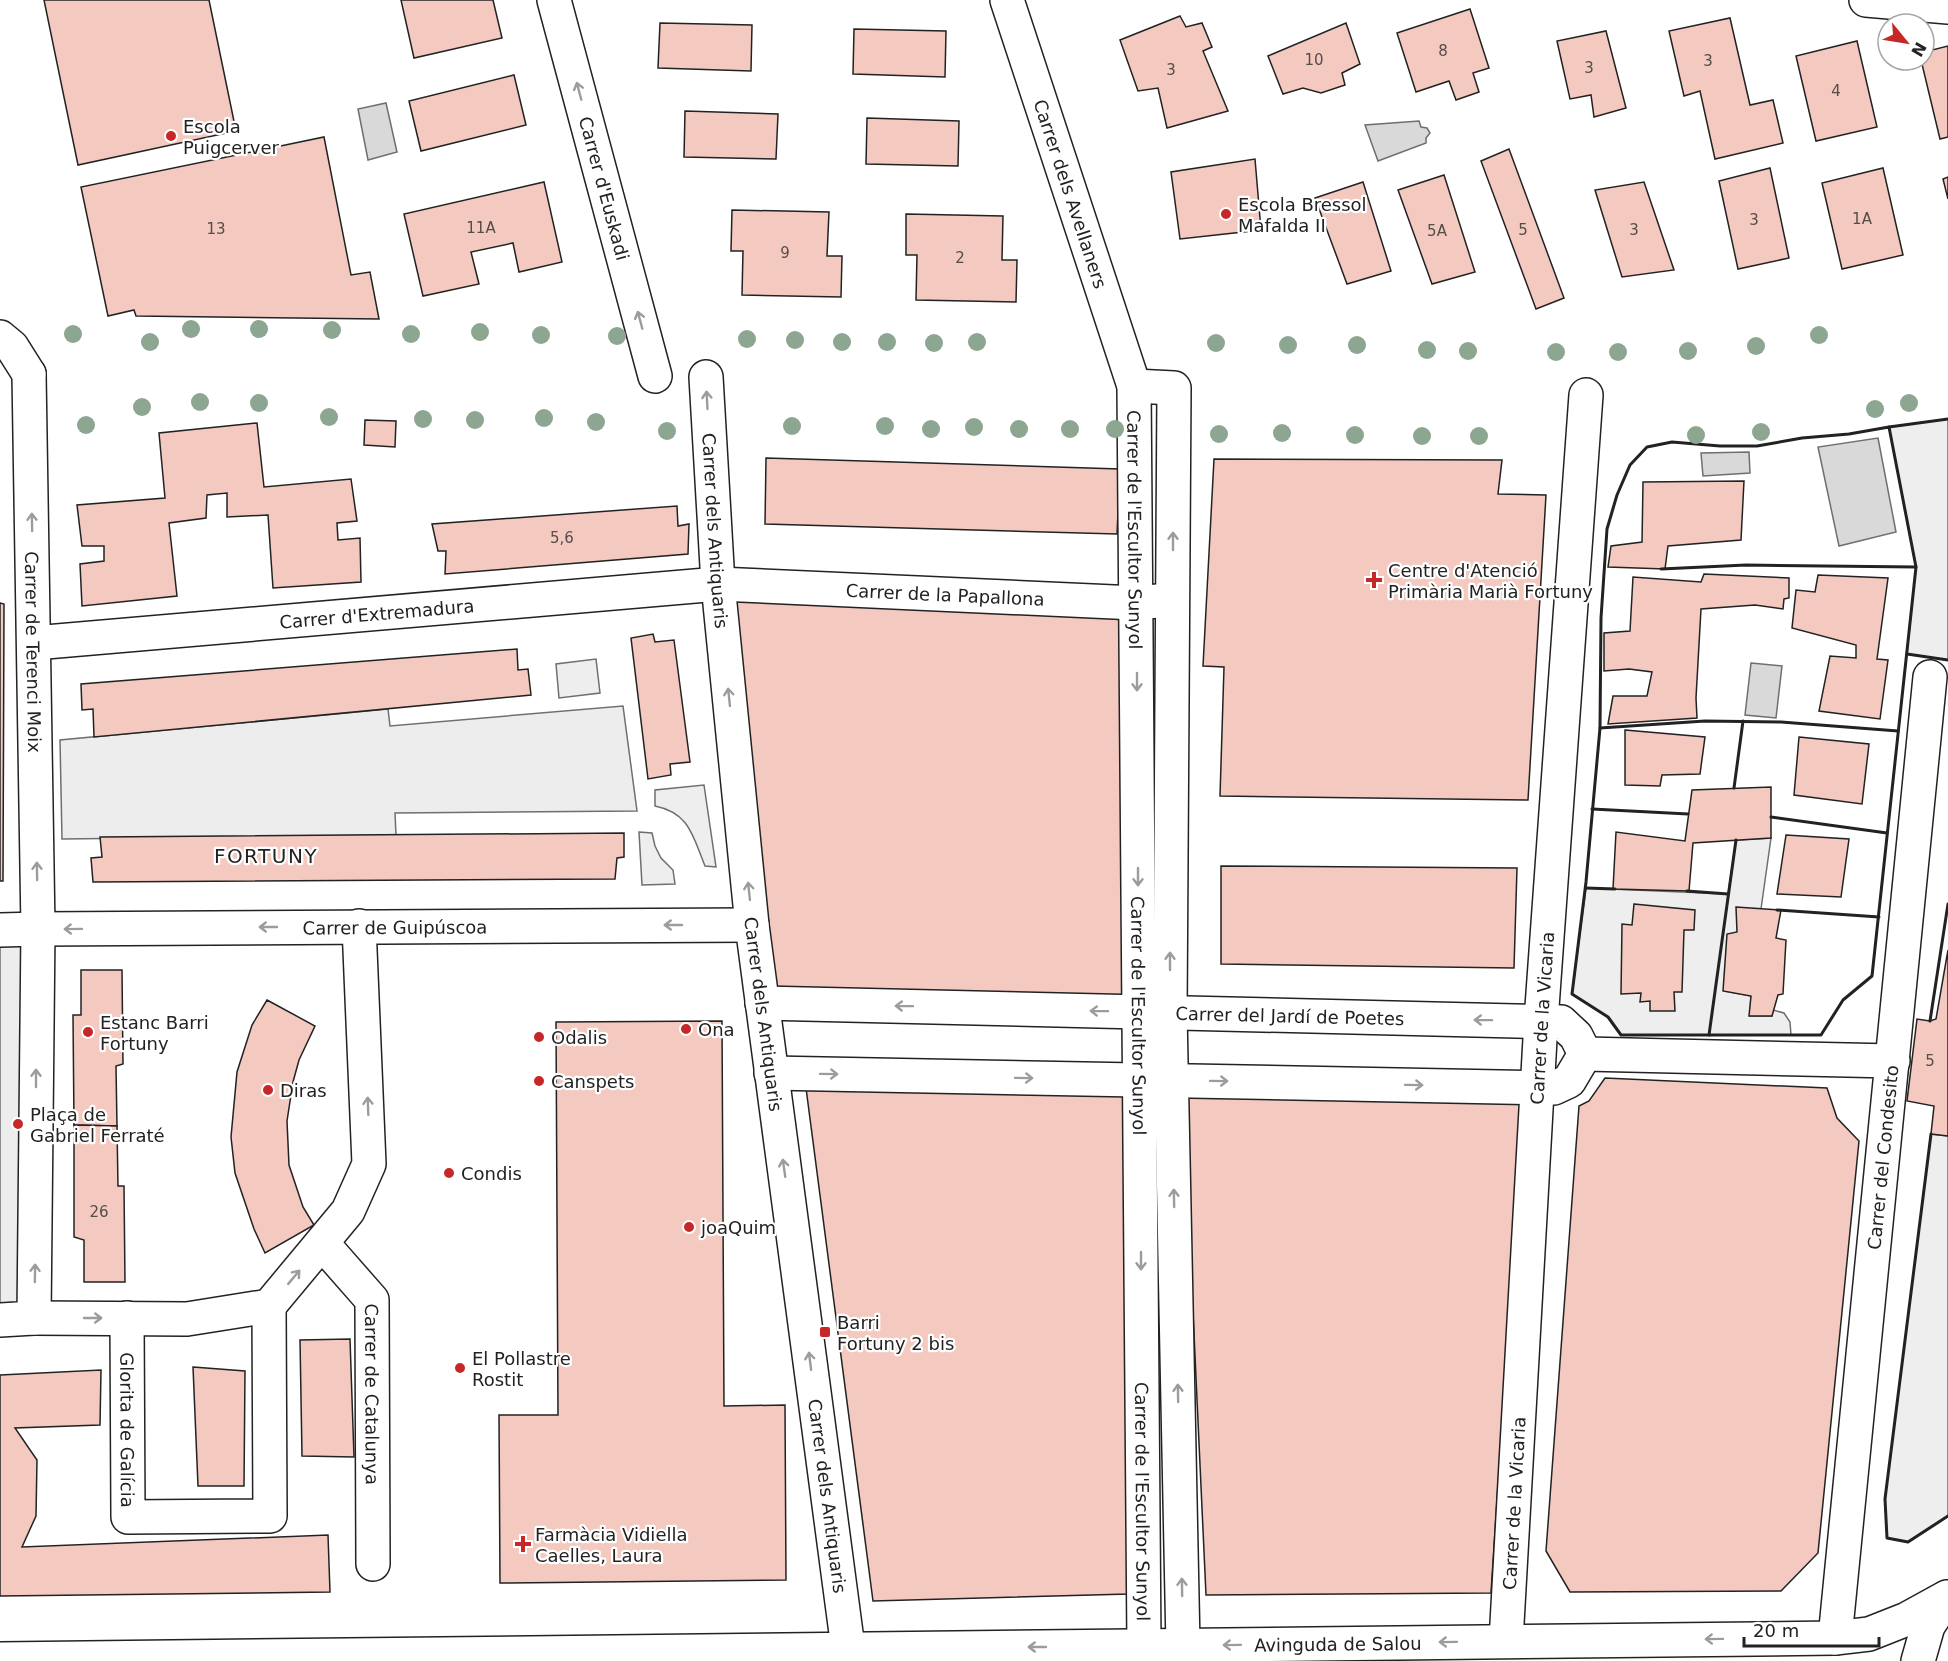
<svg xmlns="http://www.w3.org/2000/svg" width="1948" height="1661" font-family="'DejaVu Sans',sans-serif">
	<rect width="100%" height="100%" fill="#fff"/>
	<!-- green -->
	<g fill="#eee" stroke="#6f6f6f" stroke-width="1.5">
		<path d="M1948 419V660L1907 654 1916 567 1889 427Z"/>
		<path d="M596 659 600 693 559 698 556 664Z"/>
		<path d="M704 785 716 867 705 866C693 837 690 813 655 806V790Z"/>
		<path d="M639 832 652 833 655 846 661 858 673 870 675 884 642 885Z"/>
		<path d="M1771 838 1761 909 1737 932 1724 991 1751 996 1750 1016H1772L1773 1010 1784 1013 1790 1022 1791 1035H1621L1608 1017 1572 994 1586 888 1728 894 1736 840Z"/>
		<path d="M1931 1134 1948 1136V1516L1908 1542 1887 1538 1885 1499Z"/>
	</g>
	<!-- parking -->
	<g fill="#ededed" stroke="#6f6f6f" stroke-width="1.5">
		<path d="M623 706 637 811 395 813 396 835 62 839 60 740 388 709 390 726Z"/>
		<path d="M38 929 34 1318 0 1320V930Z"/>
	</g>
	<!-- water -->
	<g fill="#d9d9d9" stroke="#6f6f6f" stroke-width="1.5">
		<path d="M386 103 397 152 368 160 358 109Z"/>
		<path d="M1419 121 1421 127 1427 128 1430 133 1426 138V143L1378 161 1365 125Z"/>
		<path d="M1878 438 1896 532 1839 546 1818 447Z"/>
		<path d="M1749 452 1750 473 1703 476 1701 453Z"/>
		<path d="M1751 663 1782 666 1776 718 1745 715Z"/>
	</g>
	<!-- building -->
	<g fill="#f3c9c0" stroke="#222" stroke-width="1.5">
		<path d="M44 0H209L236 131 78 165Z"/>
		<path d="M401 0H493L502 38 414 58Z"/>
		<path d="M1470 9 1489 68 1473 73 1479 92 1456 100 1449 81 1416 92 1397 33Z"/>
		<path d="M1180 16 1186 27 1202 23 1212 47 1203 51 1228 111 1167 128 1158 88 1138 91 1120 40Z"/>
		<path d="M1730 18 1750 105 1773 100 1783 143 1715 159 1700 91 1684 96 1669 31Z"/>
		<path d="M660 23 752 25 751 71 658 68Z"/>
		<path d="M1346 23 1360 64 1342 73 1345 85 1321 93 1303 88 1283 94 1268 56Z"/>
		<path d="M854 29 946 31 945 77 853 74Z"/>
		<path d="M1606 31 1626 108 1594 117 1591 95 1570 99 1557 41Z"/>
		<path d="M1857 41 1877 127 1816 141 1796 56Z"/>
		<path d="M1948 46V137L1940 139 1921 60H1924V52Z"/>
		<path d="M514 75 526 125 421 151 409 101Z"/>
		<path d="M685 111 778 114 776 159 684 157Z"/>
		<path d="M867 118 959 121 958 166 866 164Z"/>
		<path d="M324 137 351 275 370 272 379 319 136 316 134 310 108 316 81 187Z"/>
		<path d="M1509 149 1564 298 1536 309 1481 161Z"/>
		<path d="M1255 159 1261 230 1180 239 1171 172Z"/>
		<path d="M1770 168 1789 258 1738 269 1719 181Z"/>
		<path d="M1883 168 1903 255 1842 269 1822 183Z"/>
		<path d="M1444 175 1475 272 1432 284 1398 190Z"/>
		<path d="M1948 177V199L1943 179Z"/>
		<path d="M544 182 562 262 519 272 513 243 471 252 479 284 423 296 404 214Z"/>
		<path d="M1363 182 1391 271 1347 284 1315 198Z"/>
		<path d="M1644 182 1674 270 1622 277 1595 190Z"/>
		<path d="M732 210 829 212 827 256H842L841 297 742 295 743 251H731Z"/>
		<path d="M906 214 1003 216 1002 260H1017L1016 302 916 300 917 255H906Z"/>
		<path d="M365 420 396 421 395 447 364 445Z"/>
		<path d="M257 423 264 487 351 479 357 521 337 523 338 540 360 538 361 582 273 588 268 515 227 517V493L207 495 206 518 169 523 177 596 82 606 80 564 104 561V546H82L77 505 165 498 159 433Z"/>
		<path d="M766 458 1120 469 1117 534 765 524Z"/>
		<path d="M1214 459 1502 460 1498 494 1546 495 1528 800 1220 796 1224 667 1203 666Z"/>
		<path d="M1744 481 1741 540 1668 546 1665 569 1608 567 1611 546 1642 542 1643 482Z"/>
		<path d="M677 506 678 526 689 524 688 554 445 574 446 551H438L432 524Z"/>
		<path d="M1704 574 1789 578V598L1784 599 1783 609 1755 605 1701 609 1696 698 1697 718 1608 724 1613 696H1647L1652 672 1629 669 1604 671V633L1630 631 1633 577 1701 582Z"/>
		<path d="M1818 575 1888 578 1877 659 1888 660 1880 719 1819 711 1830 656 1856 658V645L1792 628 1796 590 1815 592Z"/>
		<path d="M733 600 1121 616 1123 997 775 989Z"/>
		<path d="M0 603 4 604 3 881H0Z"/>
		<path d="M653 634 655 642 674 640 690 762 670 764 671 775 648 779 631 638Z"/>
		<path d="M517 649 518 670 528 669 531 695 94 737 93 709 82 710 81 684Z"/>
		<path d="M1625 730 1705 737 1700 774 1662 775 1660 786 1625 785Z"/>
		<path d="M1799 737 1869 744 1862 804 1794 795Z"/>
		<path d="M1771 787V838L1693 843 1689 891 1613 889 1616 832 1685 841 1692 790Z"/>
		<path d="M624 833V857L617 858 615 879 93 882 91 858 102 857 100 837Z"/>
		<path d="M1786 835 1849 839 1841 897 1777 894Z"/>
		<path d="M1221 866 1517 868 1514 968 1221 964Z"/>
		<path d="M1634 904 1695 910 1694 930H1684L1682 992H1674L1675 1011H1650V1001L1640 1002 1641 993 1621 994 1622 924 1632 925Z"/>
		<path d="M1736 907 1781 910 1776 938 1786 940 1783 994 1778 995 1772 1016H1749L1751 996 1723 991 1727 934 1737 932Z"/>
		<path d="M1948 950V1136L1931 1134 1934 1106 1907 1101 1917 1019 1930 1021 1936 1019Z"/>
		<path d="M81 970H122L123 1064 116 1066 117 1126 74 1125 73 1015H81Z"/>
		<path d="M267 1000 315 1026 299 1060 293 1082 287 1121 289 1165 303 1207 314 1225 265 1253 254 1229 235 1173 231 1137 237 1072 252 1025Z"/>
		<path d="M722 1021 724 1406 785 1405 786 1580 500 1583 499 1415H558L556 1022Z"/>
		<path d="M1605 1078 1827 1088 1837 1118 1859 1141 1818 1553 1781 1591 1570 1592 1546 1551 1579 1106 1589 1101Z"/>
		<path d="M806 1088 1126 1095 1129 1594 873 1601Z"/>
		<path d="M1183 1095 1523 1099 1491 1593 1206 1595Z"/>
		<path d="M74 1125 117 1126 118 1186H124L125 1282H84V1240L74 1237Z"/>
		<path d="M350 1339 354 1457 302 1456 300 1340Z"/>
		<path d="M193 1367 245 1371 244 1486H198Z"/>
		<path d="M101 1370 100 1425 15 1428 37 1460 36 1516 22 1547 328 1535 330 1592 0 1596V1375Z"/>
	</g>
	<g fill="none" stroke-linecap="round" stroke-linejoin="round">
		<!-- street casing -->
		<g stroke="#222" stroke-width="36">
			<g id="street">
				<path id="s1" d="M554 0 655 376"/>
				<path id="s2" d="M1007 0 1134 386 1144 1646"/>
				<path d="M1866 0 1948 7"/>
				<path d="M0 337 12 347 29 374"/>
				<path id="s3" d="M29 374 38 929 752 925"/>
				<path id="s4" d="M706 377 718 584 752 925 848 1648"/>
				<path d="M1134 386 1174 388 1170 1013 1183 1646"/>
				<path id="s5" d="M34 643 718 584 1136 603 1158 601"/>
				<path d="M0 930 38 929 34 1318 0 1320"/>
				<path id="s6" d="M762 1003 1561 1022 1576 1036 1585 1054"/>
				<path d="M1585 1054 1893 1061"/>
				<path d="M771 1073 1554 1088 1569 1081 1585 1054"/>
				<path id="s7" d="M322 1243 372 1300 373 1564"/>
				<path d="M34 1318 187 1319 269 1306 348 1211 369 1164 359 926"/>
				<path id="s8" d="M127 1318 128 1517 270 1516 269 1306"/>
				<path id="s9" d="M1835 1638 1930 677"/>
				<path id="s10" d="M1506 1641 1541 1021 1586 395"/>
			</g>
		</g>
		<!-- primary casing -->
		<g stroke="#222" stroke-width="36">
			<g id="primary">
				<path id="s11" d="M0 1659 1835 1638 1869 1634 1907 1619 1947 1597"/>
				<path d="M1918 1661 1928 1626 1946 1598"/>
			</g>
		</g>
		<!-- street -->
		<use href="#street" stroke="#fff" stroke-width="33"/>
		<!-- primary -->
		<use href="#primary" stroke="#fff" stroke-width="33"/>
		<!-- wall -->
		<g stroke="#222" stroke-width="3">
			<path d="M1889 427 1916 567 1872 976 1843 1000 1821 1035H1621L1608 1017 1572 994 1586 882 1600 728 1601 618 1607 529 1617 495 1630 465 1647 447 1672 442 1720 446H1757L1802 438 1849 434Z"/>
			<path d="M1889 427 1948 419"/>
			<path d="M1661 569 1746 565 1916 567"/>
			<path d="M1907 654 1948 660"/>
			<path d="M1600 728 1705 721 1781 722 1898 731"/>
			<path d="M1734 788 1743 721"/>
			<path d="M1592 809 1688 814"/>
			<path d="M1771 817 1887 833"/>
			<path d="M1586 888 1615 889"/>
			<path d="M1687 891 1728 894"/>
			<path d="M1777 910 1879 917"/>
			<path d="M1930 1021 1948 904"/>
			<path d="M1709 1035 1736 840"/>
			<path d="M1931 1134 1885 1499 1887 1538 1908 1542 1948 1516"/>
		</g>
	</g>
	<!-- trees -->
	<g fill="#8da692">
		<circle cx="191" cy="329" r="9"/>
		<circle cx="259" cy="329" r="9"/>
		<circle cx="332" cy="330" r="9"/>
		<circle cx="480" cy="332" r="9"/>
		<circle cx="73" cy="334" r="9"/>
		<circle cx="411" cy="334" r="9"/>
		<circle cx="541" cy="335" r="9"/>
		<circle cx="1819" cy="335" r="9"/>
		<circle cx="617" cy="336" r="9"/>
		<circle cx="747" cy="339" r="9"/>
		<circle cx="795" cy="340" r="9"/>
		<circle cx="150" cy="342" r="9"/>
		<circle cx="842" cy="342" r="9"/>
		<circle cx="887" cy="342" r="9"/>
		<circle cx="977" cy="342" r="9"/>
		<circle cx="934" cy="343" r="9"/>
		<circle cx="1216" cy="343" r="9"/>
		<circle cx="1288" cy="345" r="9"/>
		<circle cx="1357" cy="345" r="9"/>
		<circle cx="1756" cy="346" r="9"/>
		<circle cx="1427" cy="350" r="9"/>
		<circle cx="1468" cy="351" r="9"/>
		<circle cx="1688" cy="351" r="9"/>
		<circle cx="1556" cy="352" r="9"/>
		<circle cx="1618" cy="352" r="9"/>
		<circle cx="200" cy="402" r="9"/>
		<circle cx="259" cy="403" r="9"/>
		<circle cx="1909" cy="403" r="9"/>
		<circle cx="142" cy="407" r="9"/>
		<circle cx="1875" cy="409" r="9"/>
		<circle cx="329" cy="417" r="9"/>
		<circle cx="544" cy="418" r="9"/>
		<circle cx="423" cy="419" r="9"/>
		<circle cx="475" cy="420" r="9"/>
		<circle cx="596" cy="422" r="9"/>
		<circle cx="86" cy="425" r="9"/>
		<circle cx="792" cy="426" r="9"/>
		<circle cx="885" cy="426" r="9"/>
		<circle cx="974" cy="427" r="9"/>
		<circle cx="931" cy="429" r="9"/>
		<circle cx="1019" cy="429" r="9"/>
		<circle cx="1070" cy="429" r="9"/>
		<circle cx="1115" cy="429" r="9"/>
		<circle cx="667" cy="431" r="9"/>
		<circle cx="1761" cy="432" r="9"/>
		<circle cx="1282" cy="433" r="9"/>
		<circle cx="1219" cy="434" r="9"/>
		<circle cx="1355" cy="435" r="9"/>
		<circle cx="1696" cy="435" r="9"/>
		<circle cx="1422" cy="436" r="9"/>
		<circle cx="1479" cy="436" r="9"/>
	</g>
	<!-- one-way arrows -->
	<defs><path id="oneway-shaft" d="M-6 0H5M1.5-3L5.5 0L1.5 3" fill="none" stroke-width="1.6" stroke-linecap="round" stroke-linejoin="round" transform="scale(1.5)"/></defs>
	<g stroke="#9c9c9c">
		<use href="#oneway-shaft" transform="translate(579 91) rotate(-105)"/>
		<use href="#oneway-shaft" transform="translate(640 320) rotate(-105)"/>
		<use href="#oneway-shaft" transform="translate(707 400) rotate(-93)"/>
		<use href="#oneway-shaft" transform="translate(32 522) rotate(-91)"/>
		<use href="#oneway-shaft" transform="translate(1173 541) rotate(-90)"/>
		<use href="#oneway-shaft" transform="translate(1137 682) rotate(90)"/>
		<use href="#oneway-shaft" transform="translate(729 697) rotate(-96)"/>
		<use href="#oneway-shaft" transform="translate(37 871) rotate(-91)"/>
		<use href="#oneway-shaft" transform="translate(1138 877) rotate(90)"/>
		<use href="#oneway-shaft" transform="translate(749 891) rotate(-96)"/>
		<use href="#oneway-shaft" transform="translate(673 925) rotate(180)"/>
		<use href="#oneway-shaft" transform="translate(268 927) rotate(180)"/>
		<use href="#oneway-shaft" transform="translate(73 929) rotate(179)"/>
		<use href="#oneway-shaft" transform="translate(1170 961) rotate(-90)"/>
		<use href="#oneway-shaft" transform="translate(904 1006) rotate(-179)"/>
		<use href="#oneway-shaft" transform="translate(1099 1011) rotate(-179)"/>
		<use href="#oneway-shaft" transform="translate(1483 1020) rotate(-179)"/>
		<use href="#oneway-shaft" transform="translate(829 1074) rotate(1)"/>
		<use href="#oneway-shaft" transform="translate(36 1078) rotate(-90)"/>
		<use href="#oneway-shaft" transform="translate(1024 1078) rotate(1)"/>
		<use href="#oneway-shaft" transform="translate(1219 1081) rotate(1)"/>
		<use href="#oneway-shaft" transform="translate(1414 1085) rotate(1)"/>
		<use href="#oneway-shaft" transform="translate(368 1106) rotate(-92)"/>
		<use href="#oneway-shaft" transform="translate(784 1168) rotate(-98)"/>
		<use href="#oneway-shaft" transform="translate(1174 1198) rotate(-91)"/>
		<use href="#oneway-shaft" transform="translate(1141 1261) rotate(90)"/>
		<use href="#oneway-shaft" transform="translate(35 1273) rotate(-89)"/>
		<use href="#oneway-shaft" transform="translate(294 1277) rotate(-50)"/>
		<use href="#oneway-shaft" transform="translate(93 1318)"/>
		<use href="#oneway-shaft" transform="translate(810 1361) rotate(-97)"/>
		<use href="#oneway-shaft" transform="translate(1178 1393) rotate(-91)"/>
		<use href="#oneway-shaft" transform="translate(1182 1587) rotate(-91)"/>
		<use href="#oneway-shaft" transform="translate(1714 1639) rotate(179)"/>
		<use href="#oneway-shaft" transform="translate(1448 1642) rotate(179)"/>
		<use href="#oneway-shaft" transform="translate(1232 1645) rotate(179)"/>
		<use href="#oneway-shaft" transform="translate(1037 1647) rotate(180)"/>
	</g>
	<!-- markers -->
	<g fill="#c62828" stroke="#fff" stroke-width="2">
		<circle cx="171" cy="136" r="6"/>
		<circle cx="1226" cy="214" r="6"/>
		<path d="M1371 571h6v6h6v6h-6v6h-6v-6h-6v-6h6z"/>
		<circle cx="686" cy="1029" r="6"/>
		<circle cx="88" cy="1032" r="6"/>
		<circle cx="539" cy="1037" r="6"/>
		<circle cx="539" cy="1081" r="6"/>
		<circle cx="268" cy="1090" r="6"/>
		<circle cx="18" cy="1124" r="6"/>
		<circle cx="449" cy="1173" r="6"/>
		<circle cx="689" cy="1227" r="6"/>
		<rect x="819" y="1326" width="12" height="12" rx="3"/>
		<circle cx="460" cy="1368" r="6"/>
		<path d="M520 1535h6v6h6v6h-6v6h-6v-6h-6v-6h6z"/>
	</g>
	<g text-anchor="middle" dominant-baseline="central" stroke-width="4.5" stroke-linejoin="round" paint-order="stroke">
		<!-- number labels -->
		<g font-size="15" fill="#564c4a">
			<text x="1443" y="51">8</text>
			<text x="1314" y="60">10</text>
			<text x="1708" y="61">3</text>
			<text x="1589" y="68">3</text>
			<text x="1171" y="70">3</text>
			<text x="1836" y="91">4</text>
			<text x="1862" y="219">1A</text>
			<text x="1754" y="220">3</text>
			<text x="481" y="228">11A</text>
			<text x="216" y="229">13</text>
			<text x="1523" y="230">5</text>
			<text x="1634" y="230">3</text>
			<text x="1437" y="231">5A</text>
			<text x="785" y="253">9</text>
			<text x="960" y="258">2</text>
			<text x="562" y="538">5,6</text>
			<text x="1930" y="1061">5</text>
			<text x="99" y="1212">26</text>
		</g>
		<!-- poi labels -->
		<g font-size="18" fill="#222" stroke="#fff" text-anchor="start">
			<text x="183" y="126">Escola<tspan x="183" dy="21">Puigcerver</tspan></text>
			<text x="1238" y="204">Escola Bressol<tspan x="1238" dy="21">Mafalda II</tspan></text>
			<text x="1388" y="570">Centre d'Atenció<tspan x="1388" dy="21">Primària Marià Fortuny</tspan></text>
			<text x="100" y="1022">Estanc Barri<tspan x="100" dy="21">Fortuny</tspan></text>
			<text x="698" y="1029">Ona</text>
			<text x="551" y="1037">Odalis</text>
			<text x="551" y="1081">Canspets</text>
			<text x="280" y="1090">Diras</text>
			<text x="30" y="1114">Plaça de<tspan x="30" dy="21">Gabriel Ferraté</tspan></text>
			<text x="461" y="1173">Condis</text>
			<text x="701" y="1227">joaQuim</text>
			<text x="837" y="1322">Barri<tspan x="837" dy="21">Fortuny 2 bis</tspan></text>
			<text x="472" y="1358">El Pollastre<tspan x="472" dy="21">Rostit</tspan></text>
			<text x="535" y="1534">Farmàcia Vidiella<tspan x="535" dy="21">Caelles, Laura</tspan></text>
		</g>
		<!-- street labels -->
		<g font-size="18" fill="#222" stroke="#fff">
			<text stroke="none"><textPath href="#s1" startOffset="195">Carrer d'Euskadi</textPath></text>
			<text stroke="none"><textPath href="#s2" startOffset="204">Carrer dels Avellaners</textPath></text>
			<text stroke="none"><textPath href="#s2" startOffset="550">Carrer de l'Escultor Sunyol</textPath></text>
			<text stroke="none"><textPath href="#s4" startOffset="154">Carrer dels Antiquaris</textPath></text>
			<text stroke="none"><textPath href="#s5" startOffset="914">Carrer de la Papallona</textPath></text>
			<text stroke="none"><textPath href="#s5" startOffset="344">Carrer d'Extremadura</textPath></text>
			<text stroke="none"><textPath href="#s3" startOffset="278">Carrer de Terenci Moix</textPath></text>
			<text stroke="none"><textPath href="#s3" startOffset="912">Carrer de Guipúscoa</textPath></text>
			<text stroke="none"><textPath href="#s4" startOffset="640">Carrer dels Antiquaris</textPath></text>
			<text stroke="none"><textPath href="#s6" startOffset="528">Carrer del Jardí de Poetes</textPath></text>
			<text stroke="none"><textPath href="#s2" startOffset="1036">Carrer de l'Escultor Sunyol</textPath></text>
			<text stroke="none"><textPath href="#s10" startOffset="624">Carrer de la Vicaria</textPath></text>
			<text stroke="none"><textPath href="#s9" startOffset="483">Carrer del Condesito</textPath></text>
			<text stroke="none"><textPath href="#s7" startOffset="170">Carrer de Catalunya</textPath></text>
			<text stroke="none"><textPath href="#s8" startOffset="112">Glorita de Galícia</textPath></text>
			<text stroke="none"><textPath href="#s4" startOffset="1126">Carrer dels Antiquaris</textPath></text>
			<text stroke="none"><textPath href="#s2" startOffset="1522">Carrer de l'Escultor Sunyol</textPath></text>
			<text stroke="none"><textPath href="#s10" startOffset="138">Carrer de la Vicaria</textPath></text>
			<text stroke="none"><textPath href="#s11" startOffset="1338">Avinguda de Salou</textPath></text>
		</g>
		<!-- neighbourhood labels -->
		<g font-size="20" letter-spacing="1.5" fill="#222" stroke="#fff">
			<text x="266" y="856">FORTUNY</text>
		</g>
	</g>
	<!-- north arrow -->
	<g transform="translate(1906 42) rotate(120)"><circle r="28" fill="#ffffff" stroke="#a7a7a7" stroke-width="1.5"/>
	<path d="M0-4.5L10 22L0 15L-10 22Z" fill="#c62828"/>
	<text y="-9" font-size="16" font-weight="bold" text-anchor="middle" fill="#222222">N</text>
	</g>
	<!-- scale -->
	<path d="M1744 1637v9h135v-9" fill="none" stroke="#222222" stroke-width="3"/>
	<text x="1753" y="1637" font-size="18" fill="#222222" stroke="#ffffff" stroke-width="4.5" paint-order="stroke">20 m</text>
</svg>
